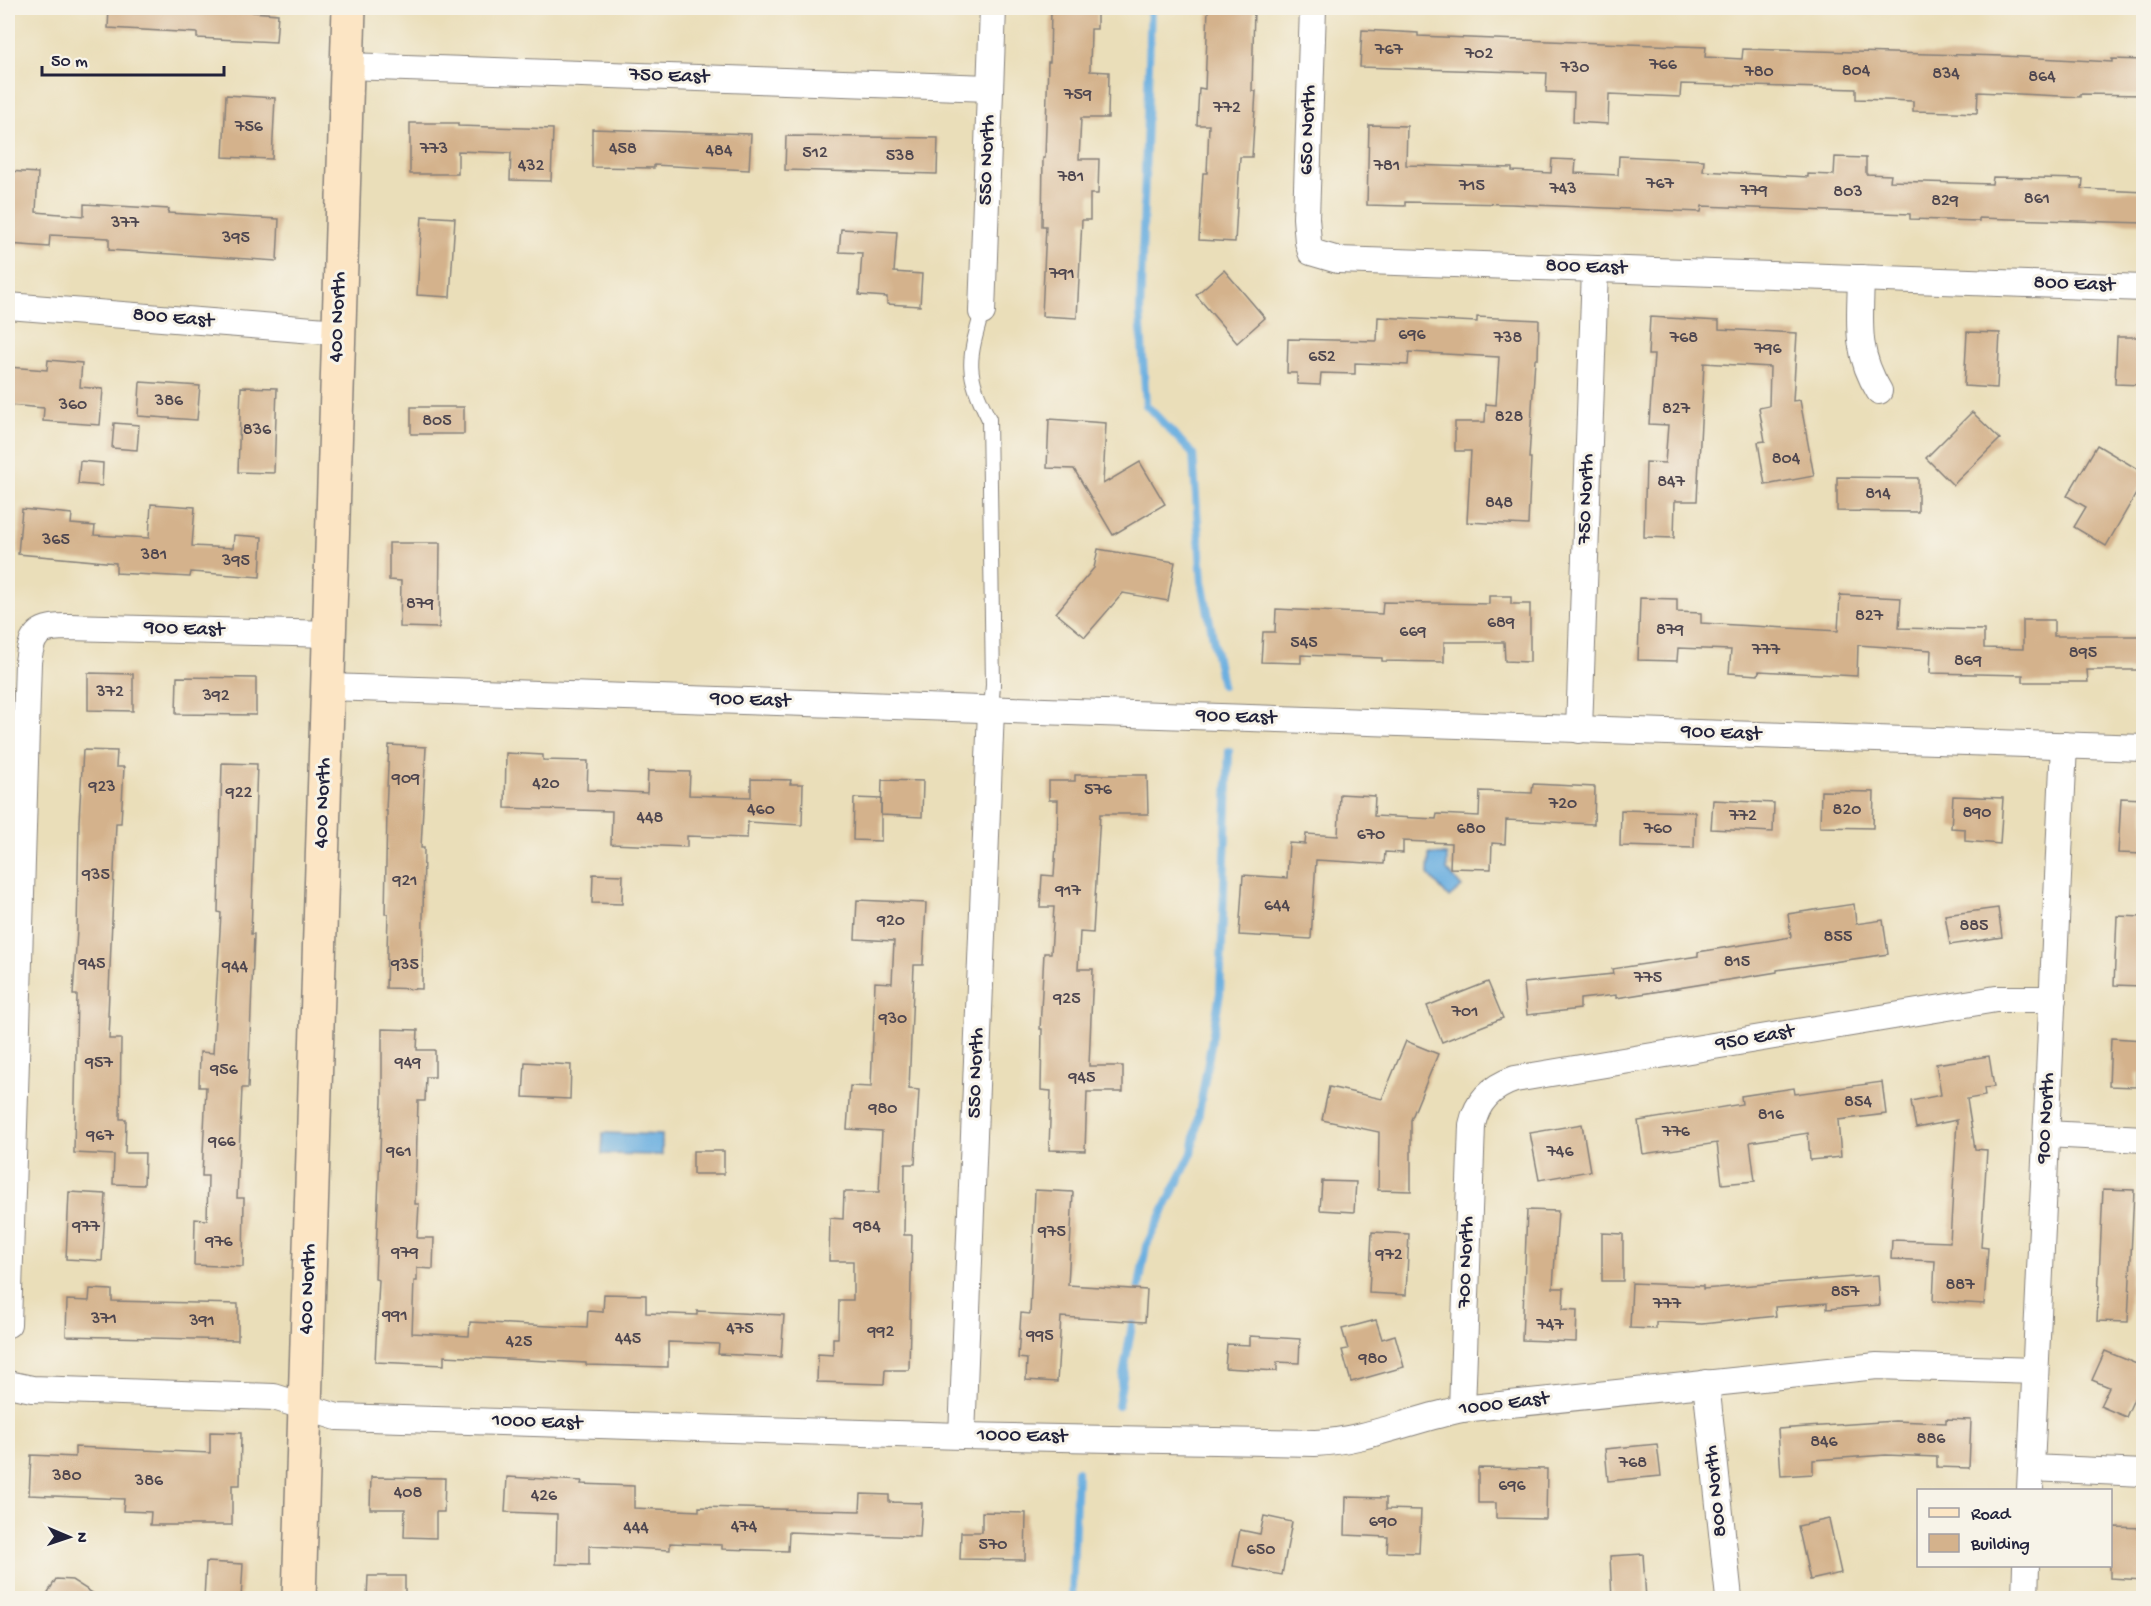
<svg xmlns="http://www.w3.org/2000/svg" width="2151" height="1606" font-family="'Gochi Hand',sans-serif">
	<rect width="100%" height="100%" fill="#f7f3e8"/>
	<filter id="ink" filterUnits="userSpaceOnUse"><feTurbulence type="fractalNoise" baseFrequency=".0167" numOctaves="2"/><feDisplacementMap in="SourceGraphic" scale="12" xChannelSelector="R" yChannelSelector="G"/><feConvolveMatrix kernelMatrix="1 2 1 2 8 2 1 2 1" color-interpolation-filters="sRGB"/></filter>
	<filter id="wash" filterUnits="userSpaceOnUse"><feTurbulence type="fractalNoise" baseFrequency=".008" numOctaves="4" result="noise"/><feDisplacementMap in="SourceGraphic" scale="24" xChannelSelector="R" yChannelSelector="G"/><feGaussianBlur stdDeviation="1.35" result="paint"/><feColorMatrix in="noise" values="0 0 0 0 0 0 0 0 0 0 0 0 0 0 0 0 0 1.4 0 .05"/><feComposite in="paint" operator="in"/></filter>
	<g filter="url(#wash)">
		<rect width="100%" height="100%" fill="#eadeb9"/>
		<!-- water -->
		<g fill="#6aafe0" stroke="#46688e" stroke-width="1.5">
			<path d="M1429 854 1447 855V870L1462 887 1449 898 1428 874Z"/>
			<path d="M603 1133 662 1135V1155L602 1154Z"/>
		</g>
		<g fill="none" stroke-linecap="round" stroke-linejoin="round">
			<!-- stream -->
			<g stroke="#6aafe0" stroke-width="8">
				<path d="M1151 8 1140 312 1146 405 1193 454 1202 581 1222 685"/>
				<path d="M1137 1298 1146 1246 1192 1153 1220 993 1229 751"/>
				<path d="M1118 1406 1134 1313"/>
				<path d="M1072 1598 1077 1471"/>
			</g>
		</g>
		<g id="blocks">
			<!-- building -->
			<g fill="#d4b28c">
				<path d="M109 8H254L253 12 278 14 276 42 197 38V33L108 28Z"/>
				<path d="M1051 8H1087V10H1097V29H1091L1090 71 1109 72 1108 118H1081L1079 159H1099L1098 194H1090V220H1082L1077 318 1042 316 1046 226H1042L1043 158H1045L1048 62H1050Z"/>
				<path d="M1208 8H1254L1252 91H1256L1252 157H1240L1235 242 1199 240 1203 173H1207L1209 125H1197L1199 88 1205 89Z"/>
				<path d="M1362 30 1418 33V36L1706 47 1705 57 1742 59 1743 49 2003 56 2112 62V59L2144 60V95L2080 94V97L1978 92 1977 113 1953 112 1913 111V101L1856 99V89L1681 84 1680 97 1609 94 1608 124 1573 122 1574 93 1546 92 1547 73 1360 67Z"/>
				<path d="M226 95 275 98 272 159 223 157Z"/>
				<path d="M410 123H458V126L553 129 551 181 510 180 511 153 458 151V174H410Z"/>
				<path d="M1369 125 1407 126 1406 165 1512 168V171L1551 173 1552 159 1576 160 1575 173 1618 175 1619 156 1704 160 1703 171 1808 177V174L1834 175 1835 157 1866 158V174L1891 175 1890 181 1992 184 1993 177 2083 179 2082 189 2144 192V223L1979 218V221L1910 219V214L1702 206 1701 212 1511 204 1405 202V206L1367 205Z"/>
				<path d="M592 129 751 134 749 170 654 165V168L592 167Z"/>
				<path d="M786 136 938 138 937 174 785 170Z"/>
				<path d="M8 171 38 173 36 212 84 216V204L169 209 168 213 279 219 277 261 109 250V238L50 235 49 247 8 244Z"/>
				<path d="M422 216 455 218 450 297 417 295Z"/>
				<path d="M841 229 897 232 894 272 922 274 920 306 887 304V297L859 295 862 253 839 252Z"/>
				<path d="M1224 270 1265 318 1237 343 1196 295Z"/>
				<path d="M1378 317 1477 322V317L1539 320 1538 359H1535L1529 458H1531L1528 525 1467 522 1471 451H1455V422H1485L1486 404 1496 405 1499 357 1409 352 1408 365 1355 363V374L1321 373 1320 385 1297 384V373H1287L1288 339 1377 341Z"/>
				<path d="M1650 317 1719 321V329L1797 333 1793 401 1800 400 1814 476 1765 485 1758 442 1765 441 1759 408 1769 406 1770 367 1704 363 1697 501H1675L1674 538 1644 537 1646 462 1665 463 1668 425 1649 424 1654 355H1648Z"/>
				<path d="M1967 332 2000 333 1997 388 1964 386Z"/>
				<path d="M2117 337H2144V385L2115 384Z"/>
				<path d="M48 360 82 363 80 387 103 389 100 425 43 421 44 408 8 405V367L47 370Z"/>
				<path d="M140 382 200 386 197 420 138 416Z"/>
				<path d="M241 387 277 388 274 473 238 472Z"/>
				<rect x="411" y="407" width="53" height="27"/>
				<path d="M1972 412 2000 439 1953 485 1926 458Z"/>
				<path d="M1049 419 1106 423 1103 484 1140 462 1165 504 1113 535 1074 469 1047 468Z"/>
				<path d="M114 423 139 425 137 450 112 448Z"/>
				<path d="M2097 445 2144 473V480L2106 546 2074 527 2086 507 2067 496Z"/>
				<path d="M80 461 103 463 102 486 78 484Z"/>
				<path d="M1837 477 1918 478V512L1837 511Z"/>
				<path d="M151 504 195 507 192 546 233 548 234 535 262 537 260 577 191 572 190 577 116 573V563L18 554 22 509 72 514 71 524 95 526 94 535 149 538Z"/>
				<path d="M389 543H440L439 628 400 627 401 581 389 580Z"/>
				<path d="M1098 549 1175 562 1168 601 1123 593 1085 637 1056 613 1094 568Z"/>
				<path d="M1840 595 1901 598 1899 628 1984 630V648L2023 649V620H2054V636H2144V670H2087L2088 682H2023V675L1930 673 1931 650 1858 645 1857 676 1759 671 1758 675 1729 673 1731 650 1678 648 1677 661 1638 660 1640 598 1677 599V612L1701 613V623L1838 631Z"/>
				<path d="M1489 596H1511V604H1530V662L1505 661 1504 642H1444V662L1382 661V658L1301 655V663L1261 662 1263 632H1275L1276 609 1382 614 1383 602 1489 604Z"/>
				<path d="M88 673 133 674V711L88 710Z"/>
				<path d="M177 677 256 678V715L176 714Z"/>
				<path d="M389 745 426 747 421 848H424L422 989 386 988 388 914H385L387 811H386Z"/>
				<path d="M83 750 117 751 116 767H124L121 823H116L108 1016H110L109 1039H121L120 1119H126L125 1153H145L144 1185 113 1184 114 1155 74 1153 77 995H73L77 931 79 821Z"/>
				<path d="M506 753 543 755V760L588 761 587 790 647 793 648 771 690 772 689 795 751 797V779L791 780 790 784H803L802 825 748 822 747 838 687 836V847L611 844 612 811 505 808Z"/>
				<path d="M222 763 257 764 251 934H254L248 1088H242L237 1198H244L243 1267 194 1265 195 1219 207 1220 208 1176H202L206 1087H199L200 1052 213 1053 221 913 218 912Z"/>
				<path d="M1075 775H1147L1148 814H1100L1093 933 1080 932 1078 969H1093L1089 1066H1123V1092H1087L1085 1151 1049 1150 1051 1091 1041 1090 1042 1029H1040L1044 953H1051L1054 907H1040L1042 875 1054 876 1056 845H1057L1058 800H1049V781H1075Z"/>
				<path d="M882 780 923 781 922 817 881 815Z"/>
				<path d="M1533 784 1595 787 1594 824 1506 820 1505 844 1492 843 1491 869 1450 868 1451 843 1403 841V853L1385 852 1384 864 1316 860 1311 939 1239 935 1243 875 1287 878 1289 843 1305 844 1306 834 1338 836 1340 794 1375 796 1374 816 1436 819 1437 814 1479 816 1480 791 1532 793Z"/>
				<path d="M1821 791 1874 792 1873 828 1820 827Z"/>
				<path d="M1953 796 2003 798 2000 844 1965 841V829L1951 828Z"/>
				<path d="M854 798 881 799V841L853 840Z"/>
				<path d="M2121 798 2144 799V854L2118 853Z"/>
				<path d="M1713 800 1774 803 1773 832 1711 829Z"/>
				<path d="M1621 810 1695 812 1694 848 1620 846Z"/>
				<path d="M593 874 623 875 622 904 592 903Z"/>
				<path d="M857 900 926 903 923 965H914L909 1089 919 1090 915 1164H905L904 1235H912L909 1370H885L884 1384 817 1382 818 1354 833 1355V1338H838L839 1300H853V1261H829L830 1218 843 1219 844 1192H879L882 1131 847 1129 850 1086 871 1087 875 982 892 983 894 941 855 939Z"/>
				<path d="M1854 904 1856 924 1883 920 1888 954 1777 970V972L1616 998V995L1580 999V1009L1527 1015 1524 983 1613 974 1612 969 1698 956V952L1791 937 1788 914Z"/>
				<path d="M1998 908 2002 937 1950 945 1945 915Z"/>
				<path d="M2117 916 2144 917 2142 986 2114 985Z"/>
				<path d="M1488 982 1503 1018 1442 1042 1427 1006Z"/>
				<path d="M382 1029 418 1030 417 1050H435V1077H426L425 1101H418L415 1204H419L417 1238H434L433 1269 417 1268V1281H414L412 1333 469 1336 470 1322 587 1328 588 1311 603 1312 604 1294 646 1295V1313L697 1315V1311L784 1315 781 1357 718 1354 719 1344 668 1342V1367L586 1365V1363L444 1356V1365L375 1362 379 1280 375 1279 382 1100Z"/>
				<path d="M2111 1038 2144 1040V1074L2136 1073V1087L2109 1086Z"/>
				<path d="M1406 1041 1438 1054 1411 1120V1191L1378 1190 1379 1132 1322 1120 1329 1087 1382 1099Z"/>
				<path d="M1989 1056 1994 1087 1984 1088 1985 1096 1967 1099 1975 1149 1987 1150 1981 1247 1988 1248 1984 1304 1933 1301 1935 1261 1891 1259 1892 1240 1950 1242 1957 1120 1916 1128 1911 1101 1941 1095 1936 1064Z"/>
				<path d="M525 1062 571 1065 570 1099 523 1097Z"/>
				<path d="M1882 1082 1886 1114 1838 1120 1841 1157 1810 1160 1808 1133 1750 1142 1755 1181 1722 1184 1717 1143 1643 1154 1638 1121 1742 1104 1741 1096 1794 1088 1795 1094Z"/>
				<path d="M1582 1124 1590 1171 1539 1180 1530 1133Z"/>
				<rect x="693" y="1151" width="31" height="23"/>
				<path d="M1322 1181 1356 1182 1354 1212 1320 1210Z"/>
				<path d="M2103 1189 2134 1190 2128 1322 2097 1321Z"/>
				<path d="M1035 1190 1073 1192 1068 1285 1147 1290 1145 1322 1061 1317 1057 1382 1026 1380 1027 1359 1018 1358 1021 1313 1030 1314Z"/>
				<path d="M69 1192 106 1194 102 1261 66 1259Z"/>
				<path d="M1527 1210 1558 1211 1553 1288H1564L1563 1309 1577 1310 1576 1342 1522 1340Z"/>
				<path d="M1372 1232 1409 1234 1406 1295 1369 1293Z"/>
				<path d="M1602 1233 1623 1234V1281H1602Z"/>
				<path d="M1878 1275 1880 1305 1827 1309V1303L1775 1307 1776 1316 1702 1324 1656 1322V1329L1630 1328 1632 1283 1703 1286V1289Z"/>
				<path d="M90 1289 112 1290V1301L238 1304V1340L66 1336 67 1300 89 1301Z"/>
				<path d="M1376 1320 1382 1339 1395 1335 1404 1367 1351 1382 1342 1350 1348 1349 1342 1329Z"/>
				<path d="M1250 1336 1300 1339 1299 1363 1277 1362V1371L1225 1368 1227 1344 1250 1345Z"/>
				<path d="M2105 1351 2144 1367V1403L2134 1399 2126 1417 2100 1406 2109 1387 2092 1380Z"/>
				<path d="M1946 1419 1971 1420 1969 1468 1937 1467V1457L1886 1455 1813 1460V1474L1781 1476 1778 1429 1895 1421 1946 1423Z"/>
				<path d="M210 1432 241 1433 240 1485H232V1525H150L151 1512 123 1511 124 1499 29 1495 31 1455 75 1457V1447L210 1453Z"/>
				<path d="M1657 1444 1661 1476 1608 1481 1605 1449Z"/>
				<path d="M1478 1468 1547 1469 1546 1519 1496 1518V1503H1478Z"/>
				<path d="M371 1477 445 1478 444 1512H436V1538L404 1537 405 1509H370Z"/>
				<path d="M507 1477 582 1481 581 1484 634 1486V1508L699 1511V1507L860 1511 861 1494 889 1495V1502L922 1503 920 1537 789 1532 788 1551 722 1549V1545L670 1543V1550L589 1546V1565L556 1564 557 1514 505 1512Z"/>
				<path d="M1346 1497 1386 1498V1509L1421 1510 1419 1553 1387 1552 1388 1537 1345 1535Z"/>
				<path d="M982 1512 1026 1513 1025 1560 960 1559 961 1532H982Z"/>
				<path d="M1264 1516 1292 1522 1282 1575 1233 1566 1240 1530 1260 1534Z"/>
				<path d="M1829 1519 1841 1573 1810 1580 1798 1526Z"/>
				<path d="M2114 1527 2144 1528V1580L2110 1578V1530H2114Z"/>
				<path d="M1643 1554 1646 1599H1612L1610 1556Z"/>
				<path d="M206 1562 243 1564 241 1599H204Z"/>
				<path d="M368 1576H405V1599H367Z"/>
				<path d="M56 1579 72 1580 102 1599H44Z"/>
			</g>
		</g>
	</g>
	<g filter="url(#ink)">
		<use href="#blocks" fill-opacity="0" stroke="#86807a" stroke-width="1.5"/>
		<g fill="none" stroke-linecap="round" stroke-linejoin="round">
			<!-- service casing -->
			<g stroke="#86807a" stroke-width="16">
				<path id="service" d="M982 312C968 361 965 372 989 419L993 685 991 710"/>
			</g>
			<!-- minor casing -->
			<g stroke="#86807a" stroke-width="28">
				<g id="minor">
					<path d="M1313 8 1306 218 1308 242 1311 252 1338 260 2144 288"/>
					<path d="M347 66 990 88"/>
					<path d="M1861 278C1860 322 1855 352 1879 391"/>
					<path d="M8 306 339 332"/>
					<path d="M982 312 993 8"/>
					<path d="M328 687 2144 748"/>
					<path d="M1579 730 1595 269"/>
					<path d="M2046 1134 2144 1139"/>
					<path d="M8 1324 28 662C32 632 39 627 69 627L330 634"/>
					<path d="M1706 1383 1729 1598"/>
					<path d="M8 1384 32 1389 274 1397 337 1417 962 1436 1315 1443C1365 1441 1413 1419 1462 1409L1877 1366 2035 1371"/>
					<path d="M1462 1409 1472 1125C1477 1101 1491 1087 1515 1079L1996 999H2053"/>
					<path d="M962 1436 991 710"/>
					<path d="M2031 1468 2144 1473"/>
					<path d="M2030 1490 2064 745"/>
					<path d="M2025 1598 2026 1566"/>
				</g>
			</g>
			<!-- secondary casing -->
			<g stroke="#86807a" stroke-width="36">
				<path id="secondary" d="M299 1598 349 8"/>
			</g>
			<!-- service -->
			<use href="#service" stroke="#fff" stroke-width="14"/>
			<!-- minor -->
			<use href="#minor" stroke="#fff" stroke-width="26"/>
			<!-- secondary -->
			<use href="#secondary" stroke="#fce5c4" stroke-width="33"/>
		</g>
	</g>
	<g text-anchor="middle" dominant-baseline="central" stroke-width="6" stroke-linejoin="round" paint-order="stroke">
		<!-- number labels -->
		<g font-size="18" fill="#4e464f">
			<text x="1389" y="50">767</text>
			<text x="1479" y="54">702</text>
			<text x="1663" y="65">766</text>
			<text x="1575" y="68">730</text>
			<text x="1856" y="71">804</text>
			<text x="1759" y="72">780</text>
			<text x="1946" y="74">834</text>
			<text x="2042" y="77">864</text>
			<text x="1078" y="95">759</text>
			<text x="1227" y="108">772</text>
			<text x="249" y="127">756</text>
			<text x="434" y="149">773</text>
			<text x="623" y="149">458</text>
			<text x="719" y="151">484</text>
			<text x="815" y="153">512</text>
			<text x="900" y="156">538</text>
			<text x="531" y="166">432</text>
			<text x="1387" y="166">781</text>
			<text x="1071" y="177">781</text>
			<text x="1660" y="184">767</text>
			<text x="1472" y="186">715</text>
			<text x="1563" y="189">743</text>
			<text x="1754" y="191">779</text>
			<text x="1848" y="192">803</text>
			<text x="2037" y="199">861</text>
			<text x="1945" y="201">829</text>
			<text x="125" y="223">377</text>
			<text x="236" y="238">395</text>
			<text x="1062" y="274">791</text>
			<text x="1412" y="335">696</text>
			<text x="1508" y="338">738</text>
			<text x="1684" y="338">768</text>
			<text x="1768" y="349">796</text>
			<text x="1322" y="357">652</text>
			<text x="169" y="401">386</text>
			<text x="73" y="405">360</text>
			<text x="1676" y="409">827</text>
			<text x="1509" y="417">828</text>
			<text x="437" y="421">805</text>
			<text x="257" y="430">836</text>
			<text x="1786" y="459">804</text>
			<text x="1671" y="482">847</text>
			<text x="1878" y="494">814</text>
			<text x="1499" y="503">848</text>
			<text x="56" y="540">365</text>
			<text x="154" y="555">381</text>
			<text x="236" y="561">395</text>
			<text x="420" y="604">879</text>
			<text x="1869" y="616">827</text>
			<text x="1501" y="623">689</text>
			<text x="1670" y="630">879</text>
			<text x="1413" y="632">669</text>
			<text x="1304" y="643">545</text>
			<text x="1766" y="650">777</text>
			<text x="2083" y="653">895</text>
			<text x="1968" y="661">869</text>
			<text x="110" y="692">372</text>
			<text x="216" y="696">392</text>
			<text x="406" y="779">909</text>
			<text x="546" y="784">420</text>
			<text x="102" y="787">923</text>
			<text x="1098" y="790">576</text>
			<text x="239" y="793">922</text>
			<text x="1563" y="804">720</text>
			<text x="761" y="810">460</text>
			<text x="1847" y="810">820</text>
			<text x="1977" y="813">890</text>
			<text x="1743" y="816">772</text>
			<text x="650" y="818">448</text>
			<text x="1471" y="829">680</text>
			<text x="1658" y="829">760</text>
			<text x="1371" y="835">670</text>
			<text x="96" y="875">935</text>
			<text x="405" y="881">921</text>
			<text x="1068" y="891">917</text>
			<text x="1277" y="906">644</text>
			<text x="891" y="921">920</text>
			<text x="1974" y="926">885</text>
			<text x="1838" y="937">855</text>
			<text x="1737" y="962">815</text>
			<text x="92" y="964">945</text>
			<text x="405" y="965">935</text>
			<text x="235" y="967">944</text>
			<text x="1648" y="978">775</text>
			<text x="1067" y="999">925</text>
			<text x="1465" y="1012">701</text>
			<text x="893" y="1019">930</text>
			<text x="99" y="1063">957</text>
			<text x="408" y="1063">949</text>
			<text x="224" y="1070">956</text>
			<text x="1082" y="1078">945</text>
			<text x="1858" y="1102">854</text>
			<text x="883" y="1109">980</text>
			<text x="1771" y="1115">816</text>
			<text x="1676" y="1132">776</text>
			<text x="100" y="1136">967</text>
			<text x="222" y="1142">966</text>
			<text x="399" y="1152">961</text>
			<text x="1560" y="1152">746</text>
			<text x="86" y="1227">977</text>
			<text x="867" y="1227">984</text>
			<text x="1052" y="1232">975</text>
			<text x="219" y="1242">976</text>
			<text x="405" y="1253">979</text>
			<text x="1389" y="1255">972</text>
			<text x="1960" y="1285">887</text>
			<text x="1845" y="1292">857</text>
			<text x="1667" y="1304">777</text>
			<text x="395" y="1316">991</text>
			<text x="104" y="1319">371</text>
			<text x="202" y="1321">391</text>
			<text x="1550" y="1325">747</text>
			<text x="740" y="1329">475</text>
			<text x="881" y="1332">992</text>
			<text x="1040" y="1336">995</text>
			<text x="628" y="1339">445</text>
			<text x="519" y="1342">425</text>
			<text x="1373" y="1359">980</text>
			<text x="1931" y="1439">886</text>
			<text x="1824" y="1442">846</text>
			<text x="1633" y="1463">768</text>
			<text x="67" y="1476">380</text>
			<text x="149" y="1481">386</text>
			<text x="1512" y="1486">696</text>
			<text x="408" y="1493">408</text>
			<text x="544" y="1496">426</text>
			<text x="1383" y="1522">690</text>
			<text x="744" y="1527">474</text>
			<text x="636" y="1528">444</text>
			<text x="993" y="1545">570</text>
			<text x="1261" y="1550">650</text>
		</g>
		<!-- street labels -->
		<g font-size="21" fill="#22223b" stroke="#f7f3e8">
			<text transform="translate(669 77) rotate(2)">750 East</text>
			<text transform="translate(1309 130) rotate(-88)">650 North</text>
			<text transform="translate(988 160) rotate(-88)">550 North</text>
			<text transform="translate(1586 268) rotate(2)">800 East</text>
			<text transform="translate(2074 285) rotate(2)">800 East</text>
			<text transform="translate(339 317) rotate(-88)">400 North</text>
			<text transform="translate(173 319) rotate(5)">800 East</text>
			<text transform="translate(1587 499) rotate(-88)">750 North</text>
			<text transform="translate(184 630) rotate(2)">900 East</text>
			<text transform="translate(750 701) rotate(2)">900 East</text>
			<text transform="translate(1236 718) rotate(2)">900 East</text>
			<text transform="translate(1721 734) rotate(2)">900 East</text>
			<text transform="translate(324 803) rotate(-88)">400 North</text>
			<text transform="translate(1755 1039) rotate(-10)">950 East</text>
			<text transform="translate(977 1073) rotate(-88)">550 North</text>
			<text transform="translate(2047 1118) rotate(-87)">900 North</text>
			<text transform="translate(1467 1262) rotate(-88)">700 North</text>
			<text transform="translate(309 1289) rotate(-88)">400 North</text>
			<text transform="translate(1504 1405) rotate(-7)">1000 East</text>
			<text transform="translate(537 1423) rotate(2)">1000 East</text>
			<text transform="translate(1022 1437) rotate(1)">1000 East</text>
			<text transform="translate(1717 1491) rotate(-96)">800 North</text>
		</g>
	</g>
	<!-- margin -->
	<rect width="2151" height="1606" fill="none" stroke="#f7f3e8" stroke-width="30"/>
	<!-- legend -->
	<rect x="1917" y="1489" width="195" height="78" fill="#f7f3e8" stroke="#a29fa3" stroke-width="1.5"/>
	<rect x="1929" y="1508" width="30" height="9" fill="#fce5c4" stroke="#a29fa3" stroke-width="1.5"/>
	<text x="1971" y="1519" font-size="18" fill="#22223b">Road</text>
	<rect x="1929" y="1534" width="30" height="18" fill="#d4b28c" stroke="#a29fa3" stroke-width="1.5"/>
	<text x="1971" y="1549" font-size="18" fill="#22223b">Building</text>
	<!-- north arrow -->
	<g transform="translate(69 1537) rotate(92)" stroke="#f7f3e8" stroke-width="4.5" paint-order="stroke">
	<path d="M0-4.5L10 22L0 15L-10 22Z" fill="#22223b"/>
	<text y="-9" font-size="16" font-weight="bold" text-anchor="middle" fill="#22223b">N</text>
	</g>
	<!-- scale -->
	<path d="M42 66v9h182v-9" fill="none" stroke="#22223b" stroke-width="3"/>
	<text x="51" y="66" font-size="18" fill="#22223b" stroke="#f7f3e8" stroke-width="4.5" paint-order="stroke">50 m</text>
</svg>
